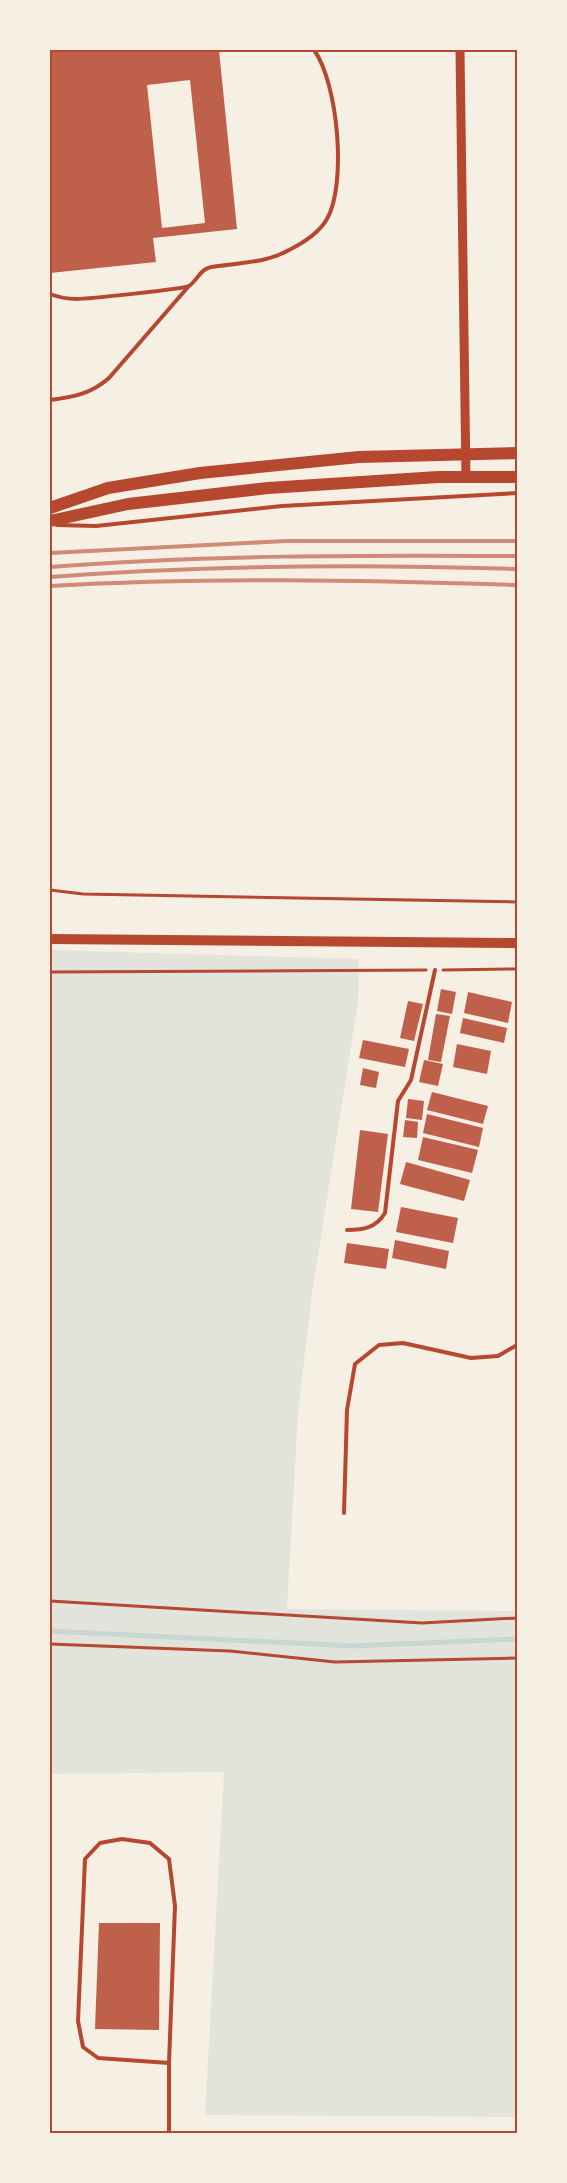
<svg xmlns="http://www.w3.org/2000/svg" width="567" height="2183" font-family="Lato,sans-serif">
	<rect width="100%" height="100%" fill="#f6efe4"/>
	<!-- green -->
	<path fill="#e2e4dc" d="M50 950 359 959 358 1002 312 1293 298 1413 287 1609 517 1611V2117L205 2115 224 1772 50 1774Z"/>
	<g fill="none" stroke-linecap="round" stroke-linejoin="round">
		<!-- stream -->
		<path stroke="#c9d6d2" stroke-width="5" d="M50 1631 353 1646 517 1639"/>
	</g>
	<!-- building -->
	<g fill="#bf614a" fill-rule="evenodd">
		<path d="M50 50H219L237 229 153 238 156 262 50 273ZM190 80 205 223 162 228 147 85Z"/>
		<path d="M441 989 456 992 452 1014 437 1011Z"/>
		<path d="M468 992 512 1002 508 1023 464 1013Z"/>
		<path d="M408 1001 423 1004 414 1041 400 1038Z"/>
		<path d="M436 1014 450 1016 441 1062 428 1060Z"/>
		<path d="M463 1018 507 1028 504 1043 460 1033Z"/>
		<path d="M363 1040 409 1049 405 1067 359 1058Z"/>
		<path d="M457 1044 491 1051 487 1074 453 1067Z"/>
		<path d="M424 1060 443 1064 438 1086 419 1082Z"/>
		<path d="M363 1068 379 1072 376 1088 360 1085Z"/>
		<path d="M432 1092 488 1106 483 1124 427 1110Z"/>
		<path d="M408 1099 424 1101 422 1120 406 1118Z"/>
		<path d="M427 1114 483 1128 479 1147 423 1133Z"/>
		<path d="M405 1120 418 1122 417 1138 403 1137Z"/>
		<path d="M360 1130 388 1134 378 1212 351 1209Z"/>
		<path d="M423 1137 478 1150 472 1173 418 1160Z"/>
		<path d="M406 1162 470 1180 464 1201 400 1184Z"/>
		<path d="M401 1207 458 1218 453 1243 396 1232Z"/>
		<path d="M395 1240 449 1251 446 1269 392 1258Z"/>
		<path d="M347 1243 389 1249 386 1269 344 1263Z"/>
		<path d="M99 1923H160L159 2030 95 2029Z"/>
	</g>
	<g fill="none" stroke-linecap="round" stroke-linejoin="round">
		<!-- path -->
		<g stroke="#b5482f" stroke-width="3">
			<path d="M50 890 83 894 517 902"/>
			<path d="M443 970 517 969"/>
			<path d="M50 972 426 970"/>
			<path d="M50 1601 422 1623 517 1618"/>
			<path d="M50 1644 230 1651 335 1662 517 1658"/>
		</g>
		<!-- service -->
		<g stroke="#b5482f" stroke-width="4">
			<path d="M50 294C58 297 67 299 76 299 88 299 183 289 189 286 196 282 200 270 208 268 214 266 221 266 227 265 249 262 270 261 289 250 303 243 319 233 327 219 347 184 338 83 314 50"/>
			<path d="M50 400C73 397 91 394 109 378L188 287"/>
			<path d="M57 525 96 526 282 506 517 493"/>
			<path d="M347 1230C363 1230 376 1228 385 1213L398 1101 411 1080 435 970"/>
			<path d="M344 1513 347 1410 355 1364 379 1345 403 1343 471 1358 498 1356 517 1345"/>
			<path d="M169 2133V2063L175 1906 169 1859 150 1843 122 1839 100 1843 85 1859 78 2021 83 2047 98 2058 169 2063"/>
		</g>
		<!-- tertiary -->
		<path stroke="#b5482f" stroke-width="9" d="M460 50 466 477"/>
		<!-- secondary -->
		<path stroke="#b5482f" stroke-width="10" d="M50 939 517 943"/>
		<!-- primary -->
		<g stroke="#b5482f" stroke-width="12">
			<path d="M50 508 108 488 200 473 359 457 517 453"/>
			<path d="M50 521 128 504 268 488 438 477H517"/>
		</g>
		<!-- rail -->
		<g stroke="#cf8b77" stroke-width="4">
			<path d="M50 553 286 541H517"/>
			<path d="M50 567C205 555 361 555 517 556"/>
			<path d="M50 577C205 565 361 564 517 569"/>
			<path d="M50 586C206 577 361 580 517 585"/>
		</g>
	</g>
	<!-- border -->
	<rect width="567" height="2183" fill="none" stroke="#f6efe4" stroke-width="102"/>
	<rect x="51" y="51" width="465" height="2081" fill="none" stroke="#b5482f" stroke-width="2"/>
</svg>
